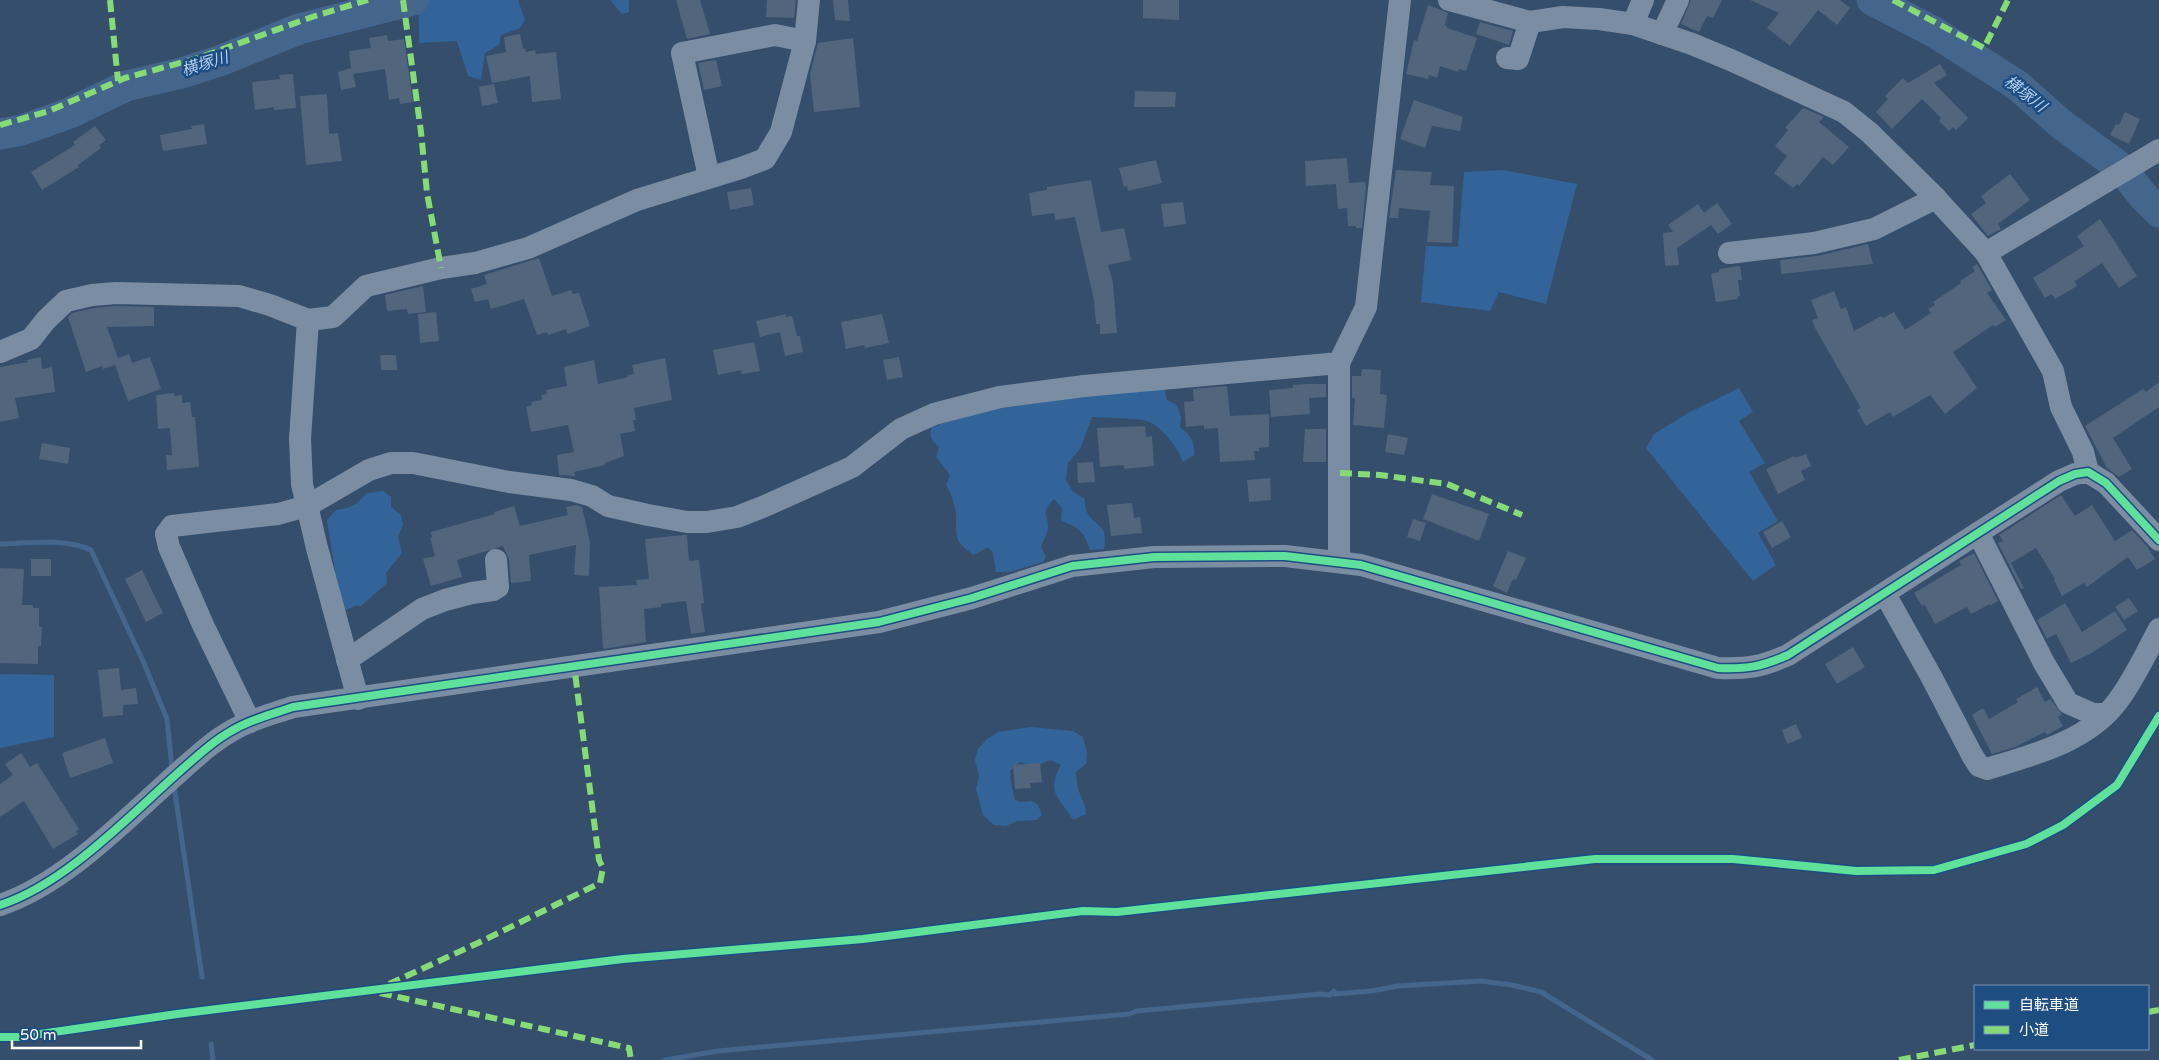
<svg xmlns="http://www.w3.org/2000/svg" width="2159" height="1060" font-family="'Varela Round','Noto Sans JP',sans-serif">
	<rect width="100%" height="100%" fill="#354e6c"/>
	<!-- green -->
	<g fill="#326499">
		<path d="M422 0H518L525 20 520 28 501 35 499 45 485 53 481 80 468 76 457 41 419 43C420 28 416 13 422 0Z"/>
		<path d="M610 0H629V12L622 14Z"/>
		<path d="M1503 170 1577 184 1546 304 1499 292 1490 311 1421 302 1426 246 1458 247 1464 172Z"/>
		<path d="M1164 385 1167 400 1177 405 1181 417 1180 427C1190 435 1195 441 1194 455L1183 462C1178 448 1163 427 1147 421 1138 418 1104 418 1092 417L1080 449 1068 463 1066 480 1073 492 1084 498C1085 502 1085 507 1086 510 1094 529 1109 521 1104 549L1090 550C1084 532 1079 527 1061 521L1062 508 1054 499C1039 514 1049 514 1048 528 1047 534 1043 541 1041 547L1046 557 1043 562 1009 572H996L993 553 988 547 974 555C969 551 962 547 959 542 954 532 957 524 956 514 954 503 952 494 946 485L950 475 936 457 939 447C932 441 928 436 932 427L950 421 960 414Z"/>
		<path d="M1739 388 1753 412 1739 421 1765 463 1749 472 1778 521 1758 533 1776 565 1753 581 1646 448 1654 434 1688 413Z"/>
		<path d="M383 491 391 497V507L401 515 403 525 398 536 402 553 386 573 387 583 361 606H355L344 611 334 580 335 570 327 520 336 510 347 508 356 504 367 493Z"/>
		<path d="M0 674 54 675V737L0 748Z"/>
		<path d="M1031 727 1073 731 1083 737 1087 753 1086 764 1076 772 1078 789 1085 806 1086 814 1073 820C1060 797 1045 794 1061 765L1050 760 1034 767 1020 762 1010 771 1011 783 1015 800 1021 802 1032 801 1038 805 1042 815 1036 820 1017 821 1006 826 994 825 983 815 976 789 979 777 975 760 978 749 987 739 998 732Z"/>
	</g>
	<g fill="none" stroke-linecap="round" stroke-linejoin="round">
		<!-- stream -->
		<g stroke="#44668c" stroke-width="5">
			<path d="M0 544C29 543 64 538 91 550L143 661 167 719 172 768"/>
			<path d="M174 786 202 977"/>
			<path d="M211 1044 213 1060"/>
			<path d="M665 1060 718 1051 1129 1014 1137 1011 1320 994 1330 995 1334 991 1335 994 1371 991 1398 986 1481 981 1512 985 1541 992 1652 1060"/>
		</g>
		<!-- river -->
		<g stroke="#44668c" stroke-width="31">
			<path d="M1872 0 1934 32 2017 85 2061 124 2120 167 2144 197 2159 212"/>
			<path d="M0 134 22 130 70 113 126 86 182 73 222 60 299 29 413 0"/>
		</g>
	</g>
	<!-- building -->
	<g fill="#51657c">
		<path d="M676 0H700L710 34 687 39Z"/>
		<path d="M767 0H796L794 18 766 17Z"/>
		<path d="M833 0H848L850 21 835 20Z"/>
		<path d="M1143 0H1179V20L1143 18Z"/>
		<path d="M1691 0H1722L1713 18 1707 16 1699 32 1681 24Z"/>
		<path d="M1750 0H1840L1850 8 1837 25 1818 10 1790 46 1767 28 1779 13Z"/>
		<path d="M1428 5 1448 13 1445 25 1447 26V28L1477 38 1466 71 1459 69 1458 72 1440 66 1437 78 1429 75 1428 79 1406 74 1414 40 1417 41Z"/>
		<path d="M1480 22 1513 31 1509 45 1476 34Z"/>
		<path d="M520 34 523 49 525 48 526 52 535 50 536 54 556 52 561 99 532 102 530 76 492 83 486 56 506 52 504 37Z"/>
		<path d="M387 35 388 41 404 39 413 102 400 104 399 98 389 100 385 69 353 74 356 87 341 90 338 72 351 68 349 51 371 48 369 38Z"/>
		<path d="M853 38 860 107 814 112 810 74 818 43Z"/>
		<path d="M716 60 722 86 704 90 698 63Z"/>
		<path d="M1940 64 1947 75 1934 83 1968 118 1956 130 1953 127 1949 131 1939 121 1941 118 1922 99 1892 129 1876 112 1888 99 1885 96 1903 78 1908 83Z"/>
		<path d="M293 74 296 108 274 110V107L255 110 252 82 280 79 279 75Z"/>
		<path d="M494 84 498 103 482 106 479 87Z"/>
		<path d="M1135 91 1176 92 1175 107H1134Z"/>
		<path d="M327 94 329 134 338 133 342 161 306 165 300 96Z"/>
		<path d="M1414 100 1463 117 1460 131 1432 126 1425 148 1400 139Z"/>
		<path d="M1803 108 1824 117 1819 122 1849 147 1833 165 1823 157 1799 186 1797 184 1793 188 1774 173 1787 156 1775 146 1788 130 1785 128Z"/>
		<path d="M2125 112 2140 119 2129 144 2110 135 2116 124 2119 125Z"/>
		<path d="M204 124 207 144 163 151 160 135 192 129 191 126Z"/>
		<path d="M95 126 106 140 99 145 101 148 78 165 79 167 42 190 31 172 75 145 73 142Z"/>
		<path d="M1347 158 1349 183 1365 182 1366 187 1362 228H1356V226H1348L1347 208 1338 209 1336 184 1306 186 1305 161Z"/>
		<path d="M1156 160 1162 183 1128 191 1127 186 1124 187 1119 168Z"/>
		<path d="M1396 170 1432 172 1430 185 1454 186 1452 243 1427 242 1430 211 1399 208 1398 218H1389Z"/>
		<path d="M2010 174 2030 200 1998 224 2001 229 1988 236 1971 214 1986 203 1981 196Z"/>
		<path d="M1091 180 1101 232 1124 228 1131 260 1108 265 1113 283 1117 333 1100 334V324H1096L1094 300 1075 217 1055 220 1054 213 1032 216 1029 193 1047 190V187Z"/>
		<path d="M751 188 754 205 730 210 727 192Z"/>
		<path d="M1183 202 1186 224 1164 227 1161 204Z"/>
		<path d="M1717 203 1732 224 1718 234 1711 225 1677 248 1679 265 1665 266 1663 233 1673 232 1668 225 1698 204 1704 213Z"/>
		<path d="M2100 219 2137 276 2119 288 2102 263 2075 281 2077 286 2055 299 2052 294 2045 298 2033 278 2084 246 2077 236Z"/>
		<path d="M1868 244 1873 264 1781 274 1780 260 1817 256Z"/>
		<path d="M539 258 552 296 571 290 573 294 579 293 590 326 567 334 566 329 548 335 547 332 537 335 524 299 491 309 488 299 475 302 471 289 487 284 484 275Z"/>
		<path d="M1977 264 1992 290 1987 293 2006 320 1995 327 1993 325 1953 352 1977 388 1945 414 1930 395 1893 417 1890 412 1866 426 1857 410 1861 408 1815 328 1812 320 1818 318 1811 300 1834 291 1841 309 1846 307 1854 331 1881 316 1883 318 1894 312 1905 330 1931 313 1928 309 1935 305 1933 302 1961 283 1960 281 1975 271 1972 267Z"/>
		<path d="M1740 266 1742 280H1738L1740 296 1737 297 1738 299 1716 302 1711 274 1719 272V269Z"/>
		<path d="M423 286 426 312 408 314 407 309 387 311 385 295Z"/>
		<path d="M116 306 154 307V326L107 327 118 358 129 354 132 363 150 357 161 389 128 401 115 365 103 369 102 366 86 372 68 317 72 313 94 308Z"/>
		<path d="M436 312 439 341 420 343 418 314Z"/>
		<path d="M786 314V317L792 316 797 336H800L803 352 785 356 780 332 760 337 756 321Z"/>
		<path d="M882 314 889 343 865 348 864 345 846 349 841 322Z"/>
		<path d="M754 342 760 371 742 374 741 370 718 375 713 350Z"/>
		<path d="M380 355H396L397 370H381Z"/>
		<path d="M41 357 42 369 52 367 55 392 15 398 19 418 0 422V367L28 362 27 360Z"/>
		<path d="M899 357 903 377 887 380 883 360Z"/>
		<path d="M665 358 672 400 634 408 636 420H633L635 431 620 434 624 456 605 463V465L574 472 575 476 559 475 557 455 574 452 568 425 531 432 526 407 532 405 531 402 542 400 541 395 547 394 546 390 567 386 564 367 594 360 598 384 628 377V375L634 374 632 365Z"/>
		<path d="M1362 369 1381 370 1380 394 1387 395 1384 428 1353 425 1355 398H1352V376H1361Z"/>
		<path d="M2159 382V407L2113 438 2132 469 2119 477 2107 468 2085 426 2143 389 2146 392Z"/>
		<path d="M1308 384H1326V397L1309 398 1310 414 1271 417 1269 390 1293 388V385Z"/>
		<path d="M1227 386 1230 416 1269 414V447L1259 448V451H1254L1255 460 1220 462 1218 428 1204 429V425L1186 427 1184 402 1194 401 1193 389Z"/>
		<path d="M174 393V396L182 395V403L190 402 192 417H195L199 467 167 470 166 455H172L170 428 158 429 156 395Z"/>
		<path d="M1145 426 1146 437 1152 436 1154 466 1124 469V465L1100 467 1097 428Z"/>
		<path d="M1305 429H1326V462H1303Z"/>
		<path d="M1388 434 1408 438 1404 455 1385 452Z"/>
		<path d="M42 443 70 448 68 464 39 459Z"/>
		<path d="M1806 454 1811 466 1801 471 1805 480 1778 494 1766 469 1794 456 1795 458Z"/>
		<path d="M1093 462 1095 482 1078 483 1077 463Z"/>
		<path d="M1270 478 1271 500 1249 502 1247 480Z"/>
		<path d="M1432 494 1489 514 1479 541 1423 519Z"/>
		<path d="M2061 495 2075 516 2092 505 2115 541 2132 530 2147 546 2155 559 2137 570 2128 557 2087 587 2084 583 2062 596 2054 580 2055 579 2036 548 2011 563 2024 588 2021 589 1998 543 2003 541 1999 535Z"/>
		<path d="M1132 503 1134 518 1140 517 1142 533 1111 536 1107 505Z"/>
		<path d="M576 505 582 507 590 542 589 576 574 575 576 545 529 555 531 581 511 583 509 559 503 546 457 560 462 577 431 586 423 559 435 556 430 538 432 537 431 532 495 514 494 512 514 506 520 526 568 515 566 507Z"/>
		<path d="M1413 519 1426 523 1420 541 1407 537Z"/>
		<path d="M1782 521 1791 537 1772 548 1763 532Z"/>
		<path d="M683 535H687L689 561 699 560 704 603 701 604 705 632 691 634 686 601 661 604V607L644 609 646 642 603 649 599 587 637 585 636 580 649 579 645 539Z"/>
		<path d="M1508 551 1526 558 1516 580 1513 579 1507 593 1493 586Z"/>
		<path d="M1974 553 1998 601 1991 605 1990 604 1971 614 1967 607 1935 624 1925 605 1922 606 1914 593 1961 565 1959 561Z"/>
		<rect x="31" y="559" width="20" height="17"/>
		<path d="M0 568 24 569 22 605H33V608H39V627H42L41 646H38V664L0 663Z"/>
		<path d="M142 570 163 613 146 622 125 579Z"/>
		<path d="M2129 598 2138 611 2124 620 2115 607Z"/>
		<path d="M2065 603 2082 632 2115 611 2127 630 2090 654 2071 663 2056 634 2047 639 2037 620Z"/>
		<path d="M1853 647 1865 667 1837 684 1825 664Z"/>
		<path d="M119 668 121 690 136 688 138 704 123 705V715L103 717 98 670Z"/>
		<path d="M2037 687 2045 702 2050 699 2062 714 2058 717 2063 726 2047 735 2045 732 2015 747 1992 754 1972 715 1983 708 1989 719 2018 702 2016 699Z"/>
		<path d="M1796 724 1802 738 1787 744 1782 730Z"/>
		<path d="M105 738 113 763 70 778 62 753Z"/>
		<path d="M21 753 30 767 37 763 79 829 76 831 78 834 53 849 24 801 0 817V784L13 775 5 764Z"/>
		<path d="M1040 763 1042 782 1030 783 1031 788 1015 789 1013 765Z"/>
	</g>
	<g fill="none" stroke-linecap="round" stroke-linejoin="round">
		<!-- minor -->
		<g stroke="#7b8da2" stroke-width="22">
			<path d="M1449 0 1530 22 1563 17 1599 19 1633 24 1692 44 1733 61 1844 112 1870 133 1930 192 1986 253 2053 371 2061 407 2083 452 2088 472"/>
			<path d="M1633 24 1643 0"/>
			<path d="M1662 34 1678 0"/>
			<path d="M1507 58 1518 59 1530 22"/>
			<path d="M709 177 682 53 775 35 805 41"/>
			<path d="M1729 253 1814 243 1874 229 1936 198"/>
			<path d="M1986 253 2159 150"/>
			<path d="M308 320 300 439 302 484 317 548 358 699"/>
			<path d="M0 352 31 339 46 320 66 301 92 295 116 293 239 296 270 305 308 320 333 317 366 286 441 268 475 263 528 248 637 200 741 168 765 159 781 132 805 41 809 0"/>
			<path d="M1978 533 2044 663 2068 703 2093 714H2106"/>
			<path d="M1339 562V363"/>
			<path d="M1885 594 1932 678 1972 755 1979 766 1987 769C2032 755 2087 742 2117 702 2134 680 2146 653 2159 629"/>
			<path d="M347 660 422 609 445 600 472 593 493 590 498 587 496 560"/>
			<path d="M250 722 203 625 169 547 166 534 172 526 278 514 307 506 369 470 391 463H413L509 482 571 490 592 496 608 506 648 515 687 522H707L737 517 765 506 852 467 901 429 934 414 1000 397 1084 386 1339 363 1366 307 1400 0"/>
			<path d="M0 905C65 884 128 817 179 772 196 757 213 741 233 730 251 719 273 714 293 707L879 622 972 598 1072 566 1154 557 1285 556 1361 565 1718 668C1748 669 1761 667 1788 655L2059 481 2075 474 2088 472 2106 483 2159 540"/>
		</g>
		<!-- quiet -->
		<g stroke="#86db77" stroke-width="6" stroke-dasharray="12 6" stroke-linecap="butt">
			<path d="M110 0 118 81"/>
			<path d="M403 0 421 132 427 193 441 268"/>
			<path d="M1893 0 1984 48 2008 0"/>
			<path d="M0 125 49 111 125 78 198 58 312 17 368 0"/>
			<path d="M1340 473 1380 475 1447 484 1522 515"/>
			<path d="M389 984 478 943 600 883 603 868 599 860 574 665"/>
			<path d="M380 993 629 1048 631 1060"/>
			<path d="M2148 1012 2159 1010"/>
			<path d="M1899 1060 1975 1045"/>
		</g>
		<!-- cycleway casing -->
		<g stroke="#1e4d82" stroke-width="11">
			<g id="cycleway">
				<path d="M0 905C65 884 128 817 179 772 196 757 213 741 233 730 251 719 273 714 293 707L879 622 972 598 1072 566 1154 557 1285 556 1361 565 1718 668C1748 669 1761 667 1788 655L2059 481 2075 474 2088 472 2106 483 2159 540"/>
				<path d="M0 1037H20L177 1014 623 959 863 939 1083 911 1117 912 1595 859H1733L1856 871 1934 870 2026 844 2063 825 2117 785 2159 716"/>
			</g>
		</g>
		<!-- cycleway -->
		<use href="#cycleway" stroke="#60e19b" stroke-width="8"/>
	</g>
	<g text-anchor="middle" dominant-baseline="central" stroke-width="5" stroke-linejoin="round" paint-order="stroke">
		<!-- water labels -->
		<g font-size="16" font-style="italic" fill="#b0cff1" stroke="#1e4d82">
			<text transform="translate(205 64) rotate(-17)">横塚川</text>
			<text transform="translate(2025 94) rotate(38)">横塚川</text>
		</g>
	</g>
	<!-- legend -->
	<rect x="1974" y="985" width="175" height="65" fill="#1e4d82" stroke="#7894b4"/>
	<rect x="1984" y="1001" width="25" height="8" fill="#60e19b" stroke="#7894b4"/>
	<text x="2019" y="1010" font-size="15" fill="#ffffff">自転車道</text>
	<rect x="1984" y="1026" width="25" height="8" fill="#86db77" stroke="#7894b4"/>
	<text x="2019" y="1035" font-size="15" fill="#ffffff">小道</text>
	<!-- scale -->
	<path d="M12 1040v8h129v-8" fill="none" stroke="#ffffff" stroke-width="2.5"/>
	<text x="20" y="1040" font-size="15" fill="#ffffff" stroke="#1e4d82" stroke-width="4" paint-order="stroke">50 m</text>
</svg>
